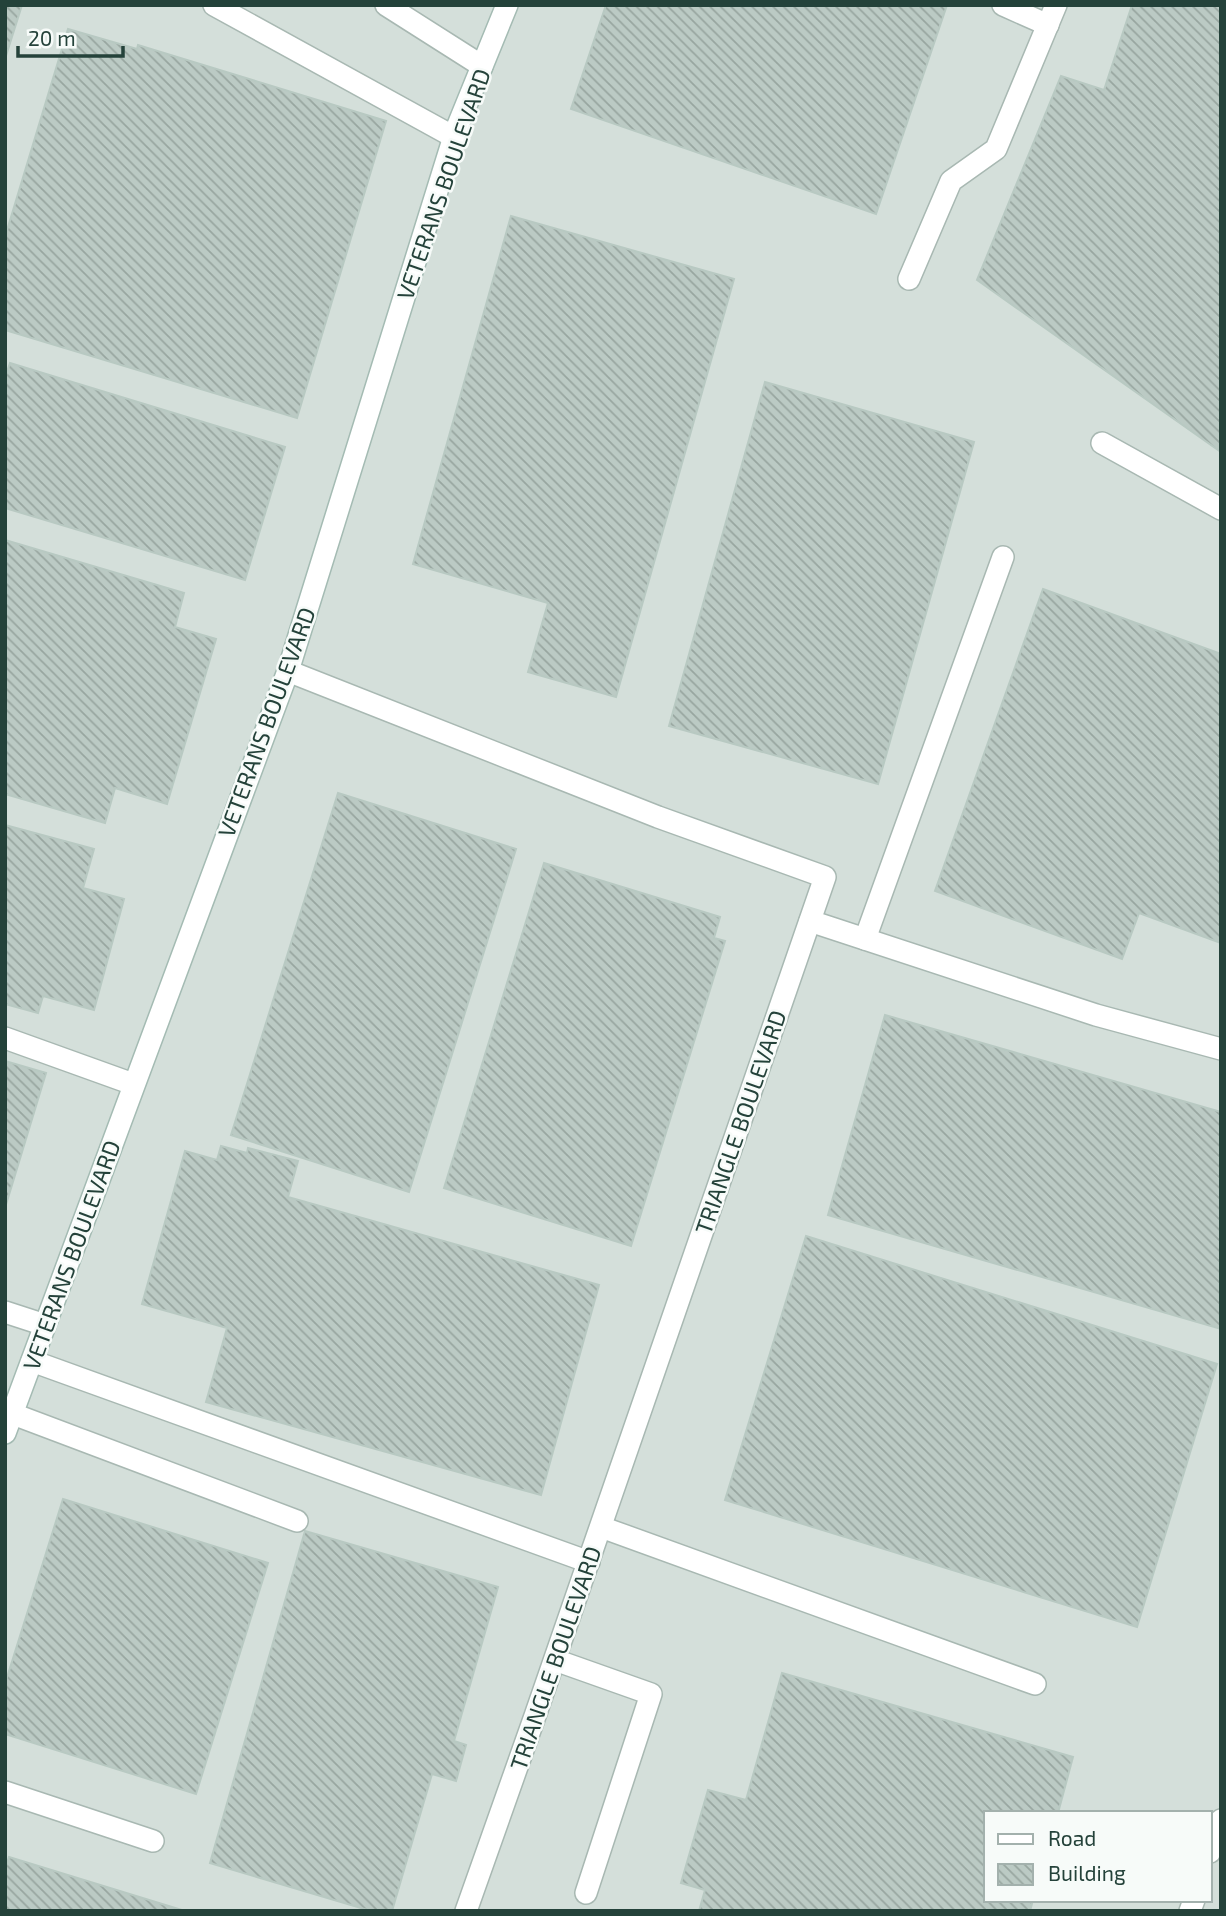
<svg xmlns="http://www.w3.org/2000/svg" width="1226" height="1916" font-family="'Exo 2',sans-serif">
	<defs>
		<pattern id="building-back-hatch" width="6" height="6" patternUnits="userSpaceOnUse" patternTransform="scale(1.75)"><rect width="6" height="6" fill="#bbcac4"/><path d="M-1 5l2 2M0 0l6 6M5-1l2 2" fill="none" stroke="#98a6a0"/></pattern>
	</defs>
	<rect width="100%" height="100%" fill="#e6efeb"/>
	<!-- built -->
	<path fill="#d4dfda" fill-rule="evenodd" d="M5 5H1221V1911H5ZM986 1813H1210V1900H986Z"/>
	<!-- building -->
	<g fill="url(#building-back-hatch)" stroke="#b8c9c2" stroke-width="2">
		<path d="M5 5H22L5 59Z"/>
		<path d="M606 5H947L876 214 571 109Z"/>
		<path d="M1132 5H1221V452L977 280 1061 76 1104 90Z"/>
		<path d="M68 29 137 49 138 45 386 121 297 418 5 330V237Z"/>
		<path d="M511 216 734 279 616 697 528 672 548 603 413 564Z"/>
		<path d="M10 363 285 447 245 580 5 508V378Z"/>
		<path d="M765 382 974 442 878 784 669 726Z"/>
		<path d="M5 540 184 593 175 627 216 639 167 804 115 788 105 823 5 794Z"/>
		<path d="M1043 589 1221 654V943L1139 913 1122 959 935 891Z"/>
		<path d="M338 793 516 849 409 1192 231 1135Z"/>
		<path d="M5 825 94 849 83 888 124 899 94 1010 43 996 38 1013 5 1004Z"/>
		<path d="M544 863 720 917 714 938 725 941 631 1246 444 1188Z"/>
		<path d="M885 1015 1221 1112V1329L828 1215Z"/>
		<path d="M5 1061 46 1073 5 1208Z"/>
		<path d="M221 1146 247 1153 248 1148 298 1161 288 1197 599 1285 541 1495 206 1402 227 1328 142 1304 185 1151 217 1160Z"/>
		<path d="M806 1236 1217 1364 1137 1627 725 1500Z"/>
		<path d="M63 1499 268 1563 196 1794 5 1734V1684Z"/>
		<path d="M305 1531 498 1587 454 1741 466 1745 456 1781 432 1774 392 1911H371L210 1863Z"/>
		<path d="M782 1673 1073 1757 1058 1813H986V1900H1033L1030 1911H699L705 1890 681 1883 708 1790 746 1800Z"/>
		<path d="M9 1857 185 1911H5V1869Z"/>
	</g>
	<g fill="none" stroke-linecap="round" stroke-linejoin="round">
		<!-- lane casing -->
		<g stroke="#a8b8b2" stroke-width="24">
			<g id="lane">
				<path d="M214 5 454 137"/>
				<path d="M1003 5 1048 25"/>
				<path d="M909 279 951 181 996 149 1056 5"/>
				<path d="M1102 443 1221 509"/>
				<path d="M810 921 1096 1015 1221 1049"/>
				<path d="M865 939 1003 557"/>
				<path d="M5 1038 133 1084"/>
				<path d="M5 1312 45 1325"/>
				<path d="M32 1361 589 1562"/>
				<path d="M5 1411 297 1521"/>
				<path d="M601 1527 1035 1684"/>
				<path d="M555 1660 651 1694 586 1893"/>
				<path d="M5 1792 153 1841"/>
				<path d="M1210 1852 1221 1820"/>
				<path d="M1190 1911 1194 1900"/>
			</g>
		</g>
		<!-- street casing -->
		<g stroke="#a8b8b2" stroke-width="24">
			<g id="street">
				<path d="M386 5 482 66"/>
				<path d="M288 671 658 817 825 877 535 1716 466 1911"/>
			</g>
		</g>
		<!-- secondary casing -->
		<g stroke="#a4bbb3" stroke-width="24">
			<path id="secondary" d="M5 1433 288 671 456 130 507 5"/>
		</g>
		<!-- lane -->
		<use href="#lane" stroke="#fff" stroke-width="21"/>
		<!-- street -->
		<use href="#street" stroke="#fff" stroke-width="21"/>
		<!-- secondary -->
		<use href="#secondary" stroke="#fff" stroke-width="21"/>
	</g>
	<g text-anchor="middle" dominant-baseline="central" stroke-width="5" stroke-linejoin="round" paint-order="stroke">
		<!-- street labels -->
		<g font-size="23" fill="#24423a" stroke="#f7fbf9">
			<text transform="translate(443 184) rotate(-71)">VETERANS BOULEVARD</text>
			<text transform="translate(266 722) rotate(-70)">VETERANS BOULEVARD</text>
			<text transform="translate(740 1122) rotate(-71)">TRIANGLE BOULEVARD</text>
			<text transform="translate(71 1255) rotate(-70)">VETERANS BOULEVARD</text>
			<text transform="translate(555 1658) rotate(-71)">TRIANGLE BOULEVARD</text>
		</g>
	</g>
	<!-- border -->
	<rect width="1226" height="1916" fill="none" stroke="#24423a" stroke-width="14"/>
	<!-- legend -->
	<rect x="984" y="1811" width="228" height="91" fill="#f7fbf9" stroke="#a3b1ad" stroke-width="2"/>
	<rect x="998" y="1834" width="35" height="10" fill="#ffffff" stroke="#a3b1ad" stroke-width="2"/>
	<text x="1048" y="1846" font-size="21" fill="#24423a">Road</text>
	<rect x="998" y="1864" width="35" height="21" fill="url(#building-back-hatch)" stroke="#a3b1ad" stroke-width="2"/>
	<text x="1048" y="1881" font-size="21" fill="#24423a">Building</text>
	<!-- scale -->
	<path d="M18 46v10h105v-10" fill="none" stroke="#24423a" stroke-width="3.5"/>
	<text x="28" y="46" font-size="21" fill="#24423a" stroke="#f7fbf9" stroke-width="5" paint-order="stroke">20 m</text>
</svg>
